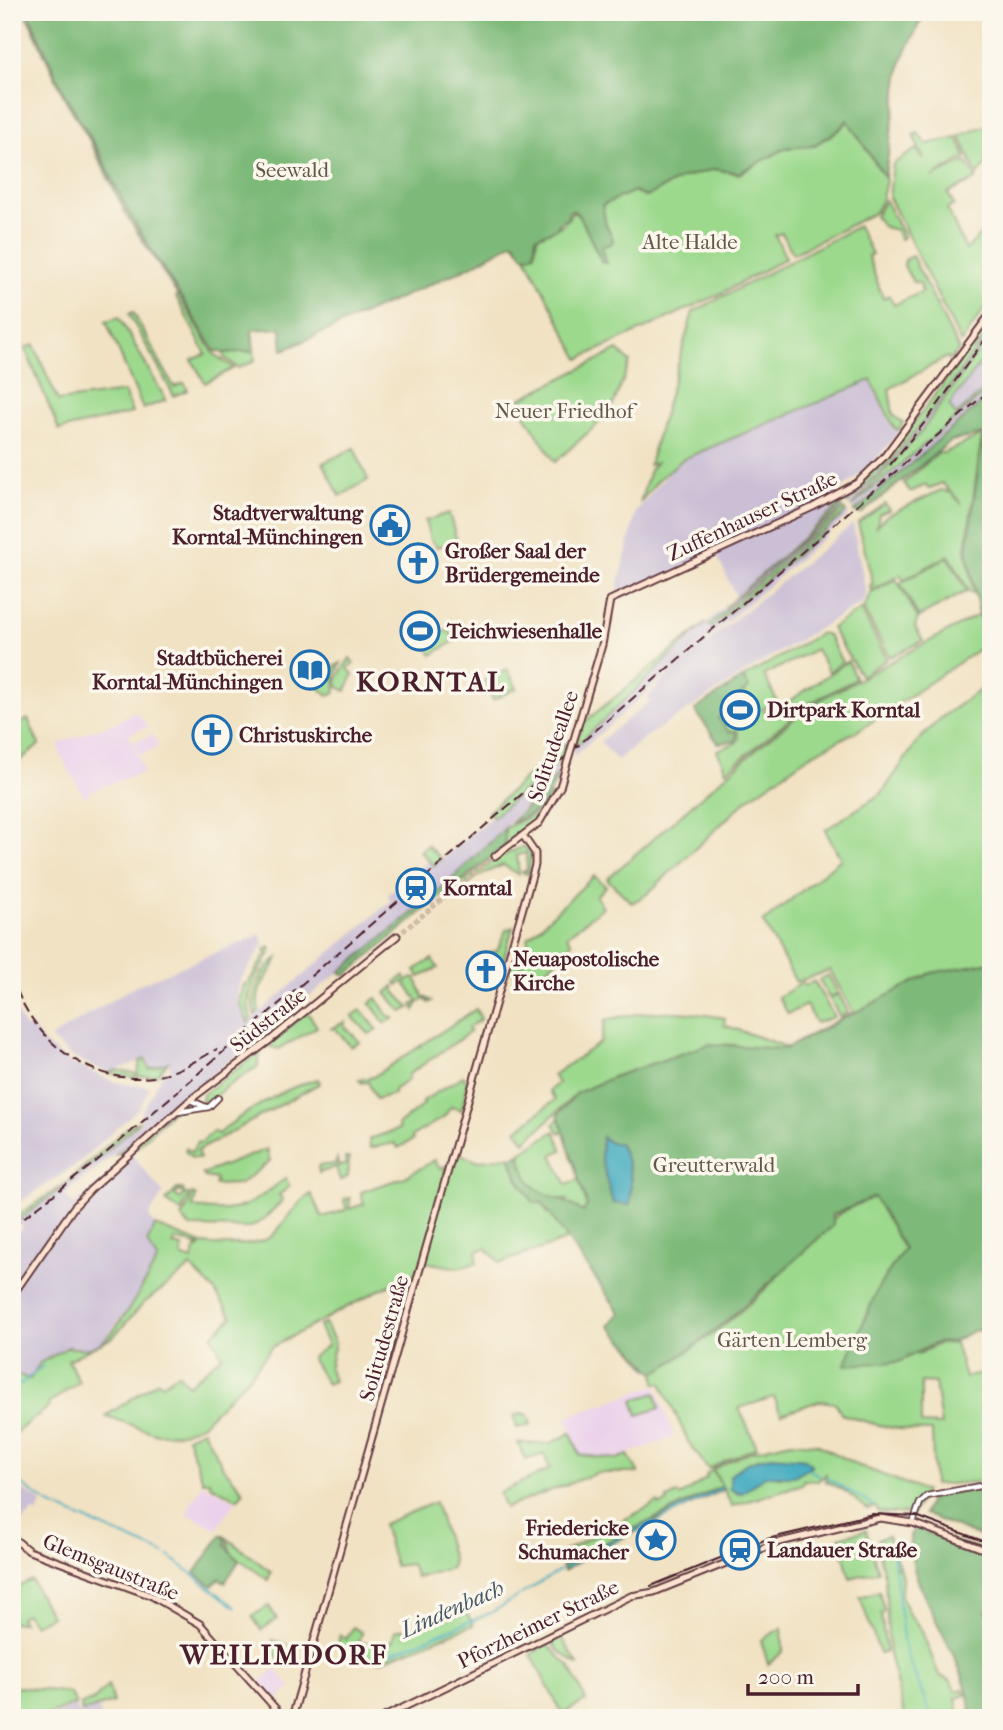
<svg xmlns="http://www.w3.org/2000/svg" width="1003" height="1730" font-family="'IM FELL French Canon',serif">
	<rect width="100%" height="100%" fill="#fbf7ec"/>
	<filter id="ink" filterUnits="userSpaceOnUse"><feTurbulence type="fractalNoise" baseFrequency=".0143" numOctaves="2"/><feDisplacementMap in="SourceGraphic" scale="14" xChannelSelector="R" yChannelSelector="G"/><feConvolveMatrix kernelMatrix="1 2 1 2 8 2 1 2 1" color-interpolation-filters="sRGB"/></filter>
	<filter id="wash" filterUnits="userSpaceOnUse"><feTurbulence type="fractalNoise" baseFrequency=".00686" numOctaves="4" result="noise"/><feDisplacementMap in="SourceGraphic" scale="28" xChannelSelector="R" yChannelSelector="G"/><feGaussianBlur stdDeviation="1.57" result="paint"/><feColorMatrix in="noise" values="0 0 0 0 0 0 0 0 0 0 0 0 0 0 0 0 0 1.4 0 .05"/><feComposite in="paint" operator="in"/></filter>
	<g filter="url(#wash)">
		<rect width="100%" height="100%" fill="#f1e2c3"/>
		<!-- built -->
		<g fill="#ebd1eb">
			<path d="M135 711 148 727 129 734 144 772 95 789 84 797 60 754 59 743 117 722Z"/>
			<path d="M150 732 158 743 156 748 139 755 133 741 149 737Z"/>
			<path d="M656 1385 674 1437 616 1458 580 1455 566 1417Z"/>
			<path d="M202 1484 236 1501 217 1529 186 1513Z"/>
			<path d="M275 1669 291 1686 275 1702 259 1683Z"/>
		</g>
		<!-- industrial -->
		<g fill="#cbbfd5">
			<path d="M991 328V334L909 446 849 506 847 503 895 457 917 431Z"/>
			<path d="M991 349V384L955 415 949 405Z"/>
			<path d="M870 380 893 430 900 431 869 467 836 493 841 504 736 597 717 555 619 599 618 587 636 512 674 466 686 458Z"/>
			<path d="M991 388V395L923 454 856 511 851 507Z"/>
			<path d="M842 507 844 509 709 626 711 627 846 512 849 515 573 757 575 747 706 623Z"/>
			<path d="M853 524 866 593 862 603 760 663 641 740 618 760 612 755 600 741 650 701 648 696 678 665Z"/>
			<path d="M556 764 559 774 432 897 65 1194 74 1205 132 1155 163 1193 149 1216 155 1226 147 1243 165 1263 100 1344 82 1350 67 1347 40 1363 30 1379 12 1374V1235L23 1227 19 1221 141 1123V1113L163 1073 171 1069 168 1061 149 1069 145 1059 109 1073 72 1057 50 1038 133 987 261 934 264 943 239 983 237 1001 248 1022 391 901 388 895 429 860 434 865Z"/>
			<path d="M12 1003 25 1028 32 1027 44 1043 69 1062 114 1082 150 1087 139 1108 76 1165 12 1207Z"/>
			<path d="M24 1491 42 1502 37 1514 33 1511 21 1523 12 1514V1503Z"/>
			<path d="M76 1706 79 1714 99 1707 101 1718H44Z"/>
		</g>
		<!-- green -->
		<g fill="#9cd98d" stroke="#737c5c" stroke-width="2" fill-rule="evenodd">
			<path d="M25 12 131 217 214 354 234 368 205 383 192 360 206 354 176 297 178 296 127 216 90 141 64 97Z"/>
			<path d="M848 121 886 180 881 202 874 213 793 254 782 233 775 235 786 258 722 293 579 359 526 257 535 254 537 237 563 225 573 211C587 222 592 246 602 262L607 263 601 247 612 243 613 239 606 225 602 205 634 191 645 197 682 178 715 169 739 174 786 148 816 146C824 136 837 136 848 121Z"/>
			<path d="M984 126 991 128V160L977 175 960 136Z"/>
			<path d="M918 133 926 144 958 138 966 157 932 177 966 161 977 179 948 193 954 205 947 209 966 250 991 223V299L961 343 889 197 893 164 916 149 924 159 913 135Z"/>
			<path d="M885 200 904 237 900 239 896 230 884 227 875 217Z"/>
			<path d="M858 226 872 254 868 256 883 298 889 295 894 305 922 292 920 283 913 282 904 266 905 260 912 256 959 350 950 360 947 357 889 389 893 415 903 423 899 430 894 428 871 380 683 459 658 480 640 503 650 470 656 463 649 465 693 312Z"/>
			<path d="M133 312 174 387 184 383 188 390 174 396 129 314Z"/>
			<path d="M119 317 166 400 143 409 106 321Z"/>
			<path d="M991 317V328C947 391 905 452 847 503L845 499C903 446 945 380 991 317Z"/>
			<path d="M991 334V349L949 405 956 415 991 384V388L851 507 920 433Z"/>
			<path d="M34 345 58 401 124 392 132 413 59 430 25 348Z"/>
			<path d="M618 350 630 362 608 418 601 421 555 462 516 401Z"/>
			<path d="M254 351 255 361 238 368 224 357V353Z"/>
			<path d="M982 435 966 549 974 594 969 591 949 555 903 580 901 575 871 591 870 585 873 584 858 523 885 504 889 510 879 514 877 526 886 516 941 490 952 493 962 504 942 483 928 489 926 485 910 492 904 483 938 453H944Z"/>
			<path d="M354 448 368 480 340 496 323 463Z"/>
			<path d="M841 504 842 507 724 608Z"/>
			<path d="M844 509 846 512 711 628 709 625Z"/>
			<path d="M449 513 457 541 437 547 430 539 425 521Z"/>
			<path d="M948 557 967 591 919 617 900 583Z"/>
			<path d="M896 579 918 618 915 627 923 641 890 657 863 609 870 594Z"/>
			<path d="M861 610 887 659 861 676 831 628Z"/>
			<path d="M978 615 991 641 861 729 812 754 749 798 647 894 632 903 607 879 755 750 812 704Z"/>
			<path d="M706 623 575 747 582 724Z"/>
			<path d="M449 629 454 641 432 655 425 644Z"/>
			<path d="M821 633 828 635 842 662 829 672 816 649 764 675 777 701 763 709 768 716 848 661 856 679 810 703 726 771 717 750 736 743 739 738 737 730 729 732 718 718 749 687 743 678Z"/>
			<path d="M350 658 354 663 348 668 353 675 346 691 338 687 337 678Z"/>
			<path d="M341 663 335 676 336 692 327 695 316 685 320 670 324 667 327 671Z"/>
			<path d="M507 669 517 688 493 700 484 681Z"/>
			<path d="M991 682V1328L912 1252 876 1185 831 1212 731 1304 648 1369 613 1327 622 1316 569 1239 500 1263 486 1248 477 1251V1263L458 1268 426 1262 415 1275 379 1290 272 1347 249 1377 201 1425 182 1433 157 1434 106 1416 158 1381 163 1384 178 1373 188 1385 222 1356 212 1335 232 1317 214 1290 191 1267 144 1303 112 1338 68 1360 79 1382 49 1403V1407L12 1435V1373L30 1379 40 1363 68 1347C79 1349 89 1350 99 1344 118 1333 146 1280 158 1259L147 1243 155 1226 200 1243 198 1249 202 1244C218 1246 261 1247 273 1235 287 1221 294 1204 311 1194L322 1217 346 1210 344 1199 350 1198 349 1209 364 1204 361 1192 405 1177 435 1160 439 1168 445 1166 444 1176 454 1151 476 1161 510 1156 518 1179 533 1202 542 1203 548 1214 567 1200C534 1196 526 1183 520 1153L555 1131 562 1150 552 1155 567 1185 579 1179 584 1197 578 1125 560 1133 554 1124 578 1095 735 1045 710 1044 613 1077 577 1093 525 1142 517 1130 555 1100 549 1091 558 1083 553 1075 601 1042 605 1020C652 1009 678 1010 725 1018L724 1025 804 1053 799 1041 853 1012 830 970 796 982 763 922 841 859 825 830 882 793 917 742 942 717ZM175 1240 197 1245 192 1260 181 1256 183 1247 173 1245Z"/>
			<path d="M28 719 39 745 13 766 12 727Z"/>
			<path d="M569 743 565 756 493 817 488 812 562 745Z"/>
			<path d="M550 796 553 798 539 819 505 847V828L536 813Z"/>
			<path d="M427 845 441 859 434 866 420 851Z"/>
			<path d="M524 846 531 854 529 875 522 872 527 870 526 853 517 855 519 875 503 865 478 876 464 888 459 884 460 880 466 881 493 860Z"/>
			<path d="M594 876 606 886 596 896 603 907 567 936 572 943 538 979 522 965 512 972 508 966 513 954 527 955 528 938Z"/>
			<path d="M513 927 504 958 499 960 482 954 497 951 506 930Z"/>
			<path d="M270 947 271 952C259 972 242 994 251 1019L248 1023 239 1002 244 984 247 985 267 952 265 950Z"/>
			<path d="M278 958C269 976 253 989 259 1011L255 1015C248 995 261 969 278 958Z"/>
			<path d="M432 959 438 968 420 977 415 970Z"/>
			<path d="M486 962 501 970 474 988 482 973 491 975 493 970 485 965Z"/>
			<path d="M828 975 838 993 829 998 819 980Z"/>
			<path d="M404 976 407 981 415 977 423 996 432 1001 429 1003 425 999 417 1004 415 1010 412 1005 418 1001 404 982 398 985 396 982Z"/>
			<path d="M814 981 834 1017 816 1023 806 1005 788 1014 778 997 803 983 805 986Z"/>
			<path d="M394 986 395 992 410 1008 402 1012 386 993Z"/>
			<path d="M839 994 848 1012 840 1017 830 999Z"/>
			<path d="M377 998 387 1015 394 1018 385 1023 370 1003Z"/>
			<path d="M476 1009 481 1019 468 1028 470 1032 408 1075 409 1079 394 1090V1094L376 1099 368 1082 362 1083 359 1080 373 1077Z"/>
			<path d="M361 1010 377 1029 369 1034 352 1016Z"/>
			<path d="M307 1011 317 1027 279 1049 268 1046Z"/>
			<path d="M345 1022 344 1026 360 1042 351 1047 335 1028 330 1029Z"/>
			<path d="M261 1051 257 1067 223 1089 210 1103H202L203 1094Z"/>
			<path d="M145 1059 149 1069 168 1062 157 1075 131 1077 109 1073 116 1070 138 1074 140 1061Z"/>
			<path d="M463 1076 468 1083 462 1110 451 1107 444 1117 412 1136 413 1140 398 1148 395 1143 370 1148 369 1139 399 1129 398 1125 424 1104 423 1101Z"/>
			<path d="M318 1079 320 1083 197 1151 200 1158H192L185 1151 186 1148 192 1152 197 1142 201 1143 213 1131 218 1134C242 1113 286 1087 318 1079Z"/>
			<path d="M173 1110 135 1149 115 1155 170 1111Z"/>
			<path d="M140 1121 97 1160 68 1181 130 1125Z"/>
			<path d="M267 1149 270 1161 240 1184 215 1185 216 1179 205 1177 202 1174Z"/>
			<path d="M345 1158H349L348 1176 344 1179 340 1180 336 1167 319 1173 318 1166 335 1164 337 1159 338 1166 346 1165Z"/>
			<path d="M74 1178V1179L12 1225V1219Z"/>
			<path d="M286 1178 289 1187 279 1195 283 1200 262 1221 249 1228 190 1227 182 1218 193 1194 196 1196 193 1207C237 1217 252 1204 286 1178Z"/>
			<path d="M177 1189H183L184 1194 179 1191 175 1195 180 1199 184 1194H190L181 1212 166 1201Z"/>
			<path d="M875 1197 904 1249 879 1286 919 1354 938 1344 955 1343 965 1377 991 1373 987 1377 991 1388V1481L934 1485 932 1431C900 1432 870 1424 841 1414L836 1403 819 1401 781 1414 774 1397 739 1408 757 1447 708 1469 689 1443 661 1383H656L655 1373C696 1348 744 1312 777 1277 811 1241 825 1214 875 1197ZM921 1382 935 1383 941 1425 921 1424Z"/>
			<path d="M325 1323 335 1343 329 1369 334 1381 327 1384 311 1358 328 1345 319 1326Z"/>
			<path d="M656 1393 660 1408 638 1415 633 1400Z"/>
			<path d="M522 1413 528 1415 531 1425 517 1428 514 1416Z"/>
			<path d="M203 1430 223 1467 244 1492 237 1499 210 1485V1481H203L187 1437Z"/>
			<path d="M571 1433 580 1455 617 1459 628 1455 639 1473H597L505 1508 499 1493 550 1469 544 1454 525 1460 518 1443 549 1444Z"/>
			<path d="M791 1442 817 1444 857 1465 925 1491 913 1514 878 1512 876 1507 867 1509 845 1491 825 1481 826 1474 818 1481 803 1480V1484L732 1506 713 1469 749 1452ZM759 1458 780 1477 765 1475 738 1494 730 1489 737 1469Z"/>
			<path d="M712 1470 722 1486 594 1548 592 1546 561 1563 557 1555 658 1502 660 1505 668 1502 667 1499 677 1494 680 1496 707 1478 706 1475Z"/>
			<path d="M435 1502 453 1561 451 1568 416 1578 411 1564 395 1566 383 1524Z"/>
			<path d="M866 1530 878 1571 850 1578 839 1537Z"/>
			<path d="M888 1536 899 1566 893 1567H899L902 1577 901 1595 908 1613 921 1629 939 1675 951 1681 955 1691 963 1689 966 1695 956 1698 959 1715 905 1718 889 1654 885 1578 879 1555 883 1553 878 1539Z"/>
			<path d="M227 1538 271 1572 268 1580 231 1553Z"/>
			<path d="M31 1580 51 1616 34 1625 26 1614 20 1617 23 1623 12 1622V1590Z"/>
			<path d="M879 1591 884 1611 881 1613 886 1652 880 1654 860 1597Z"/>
			<path d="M269 1606 277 1619 261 1630 252 1616Z"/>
			<path d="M467 1613 473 1625 381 1661 337 1647 340 1635 346 1639 353 1627 362 1633 359 1642 376 1645 392 1642 395 1631Z"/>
			<path d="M782 1628 783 1652 768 1664 761 1640Z"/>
			<path d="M560 1635 579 1666 556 1649 551 1640Z"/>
			<path d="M273 1640 286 1644 288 1649 282 1662 272 1651Z"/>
			<path d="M546 1644 570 1667 586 1701 562 1714 531 1654Z"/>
			<path d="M108 1685 113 1702 82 1712 80 1705 94 1700Z"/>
			<path d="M19 1687 70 1693 76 1704 39 1718H15L12 1689Z"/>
		</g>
		<!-- forest -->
		<g fill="#7db978" stroke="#646c52" stroke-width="2" fill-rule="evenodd">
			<path d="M28 12H924V14L901 62 885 177 847 120C837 136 824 135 816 145L786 148 739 173 715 169 682 178 645 197 634 191 602 205 606 225 613 239 612 243 601 247 607 263 602 262 579 215 572 210 568 212V219H564L554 230 536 237 534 254 524 256 514 242 471 266 286 349 283 350 281 328 252 330 254 351 224 353 215 351 131 217 99 152 65 95Z"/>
			<path d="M991 395V635L979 614 967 549 983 434 951 441 861 514 854 512Z"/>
			<path d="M743 678 749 687 718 718 729 732 737 731 736 741 718 743 695 710Z"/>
			<path d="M559 774C546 804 541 811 511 823Z"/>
			<path d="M505 828V847L433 903 432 897Z"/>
			<path d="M427 901 429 906 345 976 340 972Z"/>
			<path d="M991 962V1329L973 1331 952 1342 936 1343 899 1362 845 1365 879 1286 904 1249 874 1197 833 1215V1226C774 1276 721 1333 655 1373L609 1326 620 1313 542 1203 533 1202 518 1179 511 1158 520 1154C530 1204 551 1188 583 1212L587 1205 558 1114 577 1093 613 1077 710 1044 785 1049 931 973ZM602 1137 610 1143H619C631 1168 633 1178 629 1205L613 1202 601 1158Z"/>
			<path d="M722 1486 724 1489 596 1551 564 1571 562 1566Z"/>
			<path d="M991 1487V1541L924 1514 930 1500 947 1493Z"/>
			<path d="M916 1528 991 1554V1611H986L991 1617V1718H970C973 1659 907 1599 910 1535Z"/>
			<path d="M221 1535 225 1537 226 1546 239 1561 225 1582 219 1579 212 1586 195 1573Z"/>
		</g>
		<!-- water -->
		<g fill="#40aabf" stroke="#456475" stroke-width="2">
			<path d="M602 1137 610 1143H619C631 1168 632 1177 630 1205L613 1203 601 1158Z"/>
			<path d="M773 1456 805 1459 812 1465 794 1476H765L742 1493 730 1489V1476C742 1463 756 1458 773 1456Z"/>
		</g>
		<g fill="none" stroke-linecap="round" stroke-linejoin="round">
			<!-- stream -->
			<g stroke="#40aabf" stroke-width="2">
				<path d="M12 1391 43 1366"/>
				<path d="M807 1468 820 1476"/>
				<path d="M12 1478 49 1504 165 1554"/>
				<path d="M827 1478 874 1506"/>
				<path d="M660 1520 722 1488"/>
				<path d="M893 1550 904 1647 932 1718"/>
				<path d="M169 1556 235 1607"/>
				<path d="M565 1568 597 1549 655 1521"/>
				<path d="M391 1653 491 1613 560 1570"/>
			</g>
		</g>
	</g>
	<g filter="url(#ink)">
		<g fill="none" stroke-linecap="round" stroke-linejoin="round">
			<!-- secondary-tunnel -->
			<path stroke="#d0bba5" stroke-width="5" stroke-dasharray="5 2.5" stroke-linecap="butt" d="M397 936 495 856"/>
			<!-- tertiary casing -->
			<g stroke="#633c42" stroke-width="8">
				<g id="tertiary">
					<path d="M190 1100 206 1107"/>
					<path d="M178 1112 209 1107 218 1098"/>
					<path d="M913 1523 920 1503 927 1496 991 1484"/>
				</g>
			</g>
			<!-- secondary casing -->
			<g stroke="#633c42" stroke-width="9">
				<g id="secondary">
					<path d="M572 746 602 645 610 600 813 507 857 483 884 457 991 313"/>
					<path d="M495 856 539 823 560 787"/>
					<path d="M12 1296 74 1207 91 1189 190 1100 269 1041 397 936"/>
					<path d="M12 1537 29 1551 152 1596 200 1624 284 1718"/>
					<path d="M292 1718 535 865V853L524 837"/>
					<path d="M382 1718 631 1596 654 1592 776 1543 880 1518 913 1523 991 1552"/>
				</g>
			</g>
			<!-- tertiary -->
			<use href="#tertiary" stroke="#fff" stroke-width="4.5"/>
			<!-- secondary -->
			<use href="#secondary" stroke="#fde4d1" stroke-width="5"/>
			<!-- tram -->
			<path stroke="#4a1f2b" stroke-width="2" d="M651 1586 767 1539 873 1514 916 1516 991 1544"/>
			<!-- rail -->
			<g stroke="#4a1f2b" stroke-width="2" stroke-dasharray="10 5" stroke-linecap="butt">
				<path d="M890 465 929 417 991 331"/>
				<path d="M12 976C29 1037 88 1086 153 1077 176 1073 198 1060 217 1049"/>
				<path d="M12 1227 98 1160 991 389"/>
			</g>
			<!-- secondary-bridge casing -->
			<g stroke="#633c42" stroke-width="9" stroke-linecap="butt">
				<path id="secondary-bridge" d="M560 787 572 746"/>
			</g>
			<!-- secondary-bridge -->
			<use href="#secondary-bridge" stroke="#fde4d1" stroke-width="5"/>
		</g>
	</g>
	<!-- icons -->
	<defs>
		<g id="civic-ring" transform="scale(2.0125)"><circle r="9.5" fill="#fbf7ec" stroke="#1f6fb2" stroke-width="1.5"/><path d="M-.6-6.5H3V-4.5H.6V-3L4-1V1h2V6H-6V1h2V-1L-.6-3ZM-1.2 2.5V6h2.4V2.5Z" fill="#1f6fb2"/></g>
		<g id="church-ring" transform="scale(2.0125)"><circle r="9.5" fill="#fbf7ec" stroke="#1f6fb2" stroke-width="1.5"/><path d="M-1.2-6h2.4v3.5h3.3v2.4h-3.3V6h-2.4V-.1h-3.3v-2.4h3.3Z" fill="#1f6fb2"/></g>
		<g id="stadium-ring" transform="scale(2.0125)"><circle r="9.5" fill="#fbf7ec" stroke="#1f6fb2" stroke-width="1.5"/><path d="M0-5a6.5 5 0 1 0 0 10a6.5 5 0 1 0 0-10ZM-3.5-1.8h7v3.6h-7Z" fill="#1f6fb2"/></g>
		<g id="library-ring" transform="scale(2.0125)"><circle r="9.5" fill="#fbf7ec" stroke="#1f6fb2" stroke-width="1.5"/><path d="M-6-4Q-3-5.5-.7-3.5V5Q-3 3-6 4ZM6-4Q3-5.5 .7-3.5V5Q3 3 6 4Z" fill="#1f6fb2"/></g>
		<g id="station-ring" transform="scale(2.0125)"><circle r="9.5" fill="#fbf7ec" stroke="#1f6fb2" stroke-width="1.5"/><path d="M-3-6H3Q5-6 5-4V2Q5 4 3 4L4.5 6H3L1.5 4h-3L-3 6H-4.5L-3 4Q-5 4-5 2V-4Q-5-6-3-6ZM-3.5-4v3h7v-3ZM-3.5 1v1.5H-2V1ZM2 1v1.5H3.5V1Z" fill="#1f6fb2"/></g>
		<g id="sight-ring" transform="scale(2.0125)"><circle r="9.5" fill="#fbf7ec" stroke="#1f6fb2" stroke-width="1.5"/><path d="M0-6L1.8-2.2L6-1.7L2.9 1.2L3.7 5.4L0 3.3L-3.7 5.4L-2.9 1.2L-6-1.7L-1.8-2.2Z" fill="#1f6fb2"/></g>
	</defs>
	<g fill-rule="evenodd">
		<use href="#civic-ring" x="390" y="525"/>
		<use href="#church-ring" x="418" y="563"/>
		<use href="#stadium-ring" x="420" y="631"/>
		<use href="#library-ring" x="310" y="670"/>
		<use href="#stadium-ring" x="740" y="710"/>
		<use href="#church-ring" x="212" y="735"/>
		<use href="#station-ring" x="416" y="888"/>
		<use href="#church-ring" x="486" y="971"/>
		<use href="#sight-ring" x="656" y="1540"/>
		<use href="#station-ring" x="740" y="1550"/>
	</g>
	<g text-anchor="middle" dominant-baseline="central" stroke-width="7" stroke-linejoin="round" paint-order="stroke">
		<!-- park labels -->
		<g font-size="21" fill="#635748" stroke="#fbf7ec">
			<text x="292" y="170">Seewald</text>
			<text x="690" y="242">Alte Halde</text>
			<text x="564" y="411">Neuer Friedhof</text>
			<text x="714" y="1165">Greutterwald</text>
			<text x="792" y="1340">Gärten Lemberg</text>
		</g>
		<!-- poi labels -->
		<g font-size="21" font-weight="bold" fill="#4a1f2b" stroke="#fbf7ec" text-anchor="start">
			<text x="363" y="513" text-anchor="end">Stadtverwaltung<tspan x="363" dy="24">Korntal-Münchingen</tspan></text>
			<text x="445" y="551">Großer Saal der<tspan x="445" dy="24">Brüdergemeinde</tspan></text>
			<text x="447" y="631">Teichwiesenhalle</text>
			<text x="283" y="658" text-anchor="end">Stadtbücherei<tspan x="283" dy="24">Korntal-Münchingen</tspan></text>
			<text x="767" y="710">Dirtpark Korntal</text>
			<text x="239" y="735">Christuskirche</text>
			<text x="443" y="888">Korntal</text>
			<text x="513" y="959">Neuapostolische<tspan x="513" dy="24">Kirche</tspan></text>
			<text x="629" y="1528" text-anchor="end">Friedericke<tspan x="629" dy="24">Schumacher</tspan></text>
			<text x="767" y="1550">Landauer Straße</text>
		</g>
		<!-- street labels -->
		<g font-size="21" fill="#4a1f2b" stroke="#fbf7ec">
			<text transform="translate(752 516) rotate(-25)">Zuffenhauser Straße</text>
			<text transform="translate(553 746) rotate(-71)">Solitudeallee</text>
			<text transform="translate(268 1020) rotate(-38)">Südstraße</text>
			<text transform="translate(384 1338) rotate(-74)">Solitudestraße</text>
			<text transform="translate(111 1567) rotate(22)">Glemsgaustraße</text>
			<text transform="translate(538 1624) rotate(-26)">Pforzheimer Straße</text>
		</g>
		<!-- water labels -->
		<g font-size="23" font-style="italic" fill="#465766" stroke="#fbf7ec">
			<text transform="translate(452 1609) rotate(-24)">Lindenbach</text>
		</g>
		<!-- district labels -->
		<g font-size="28" font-weight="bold" letter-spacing="2" fill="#4a1f2b" stroke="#fbf7ec">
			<text x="431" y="681">KORNTAL</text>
			<text x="284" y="1654">WEILIMDORF</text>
		</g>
	</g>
	<!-- margin -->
	<rect width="1003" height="1730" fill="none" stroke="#fbf7ec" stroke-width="42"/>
	<!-- scale -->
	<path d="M748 1684v10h110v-10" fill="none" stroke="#4a1f2b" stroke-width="3.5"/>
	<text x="758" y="1684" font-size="21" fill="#4a1f2b" stroke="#fbf7ec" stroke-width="5" paint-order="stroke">200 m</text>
</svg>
